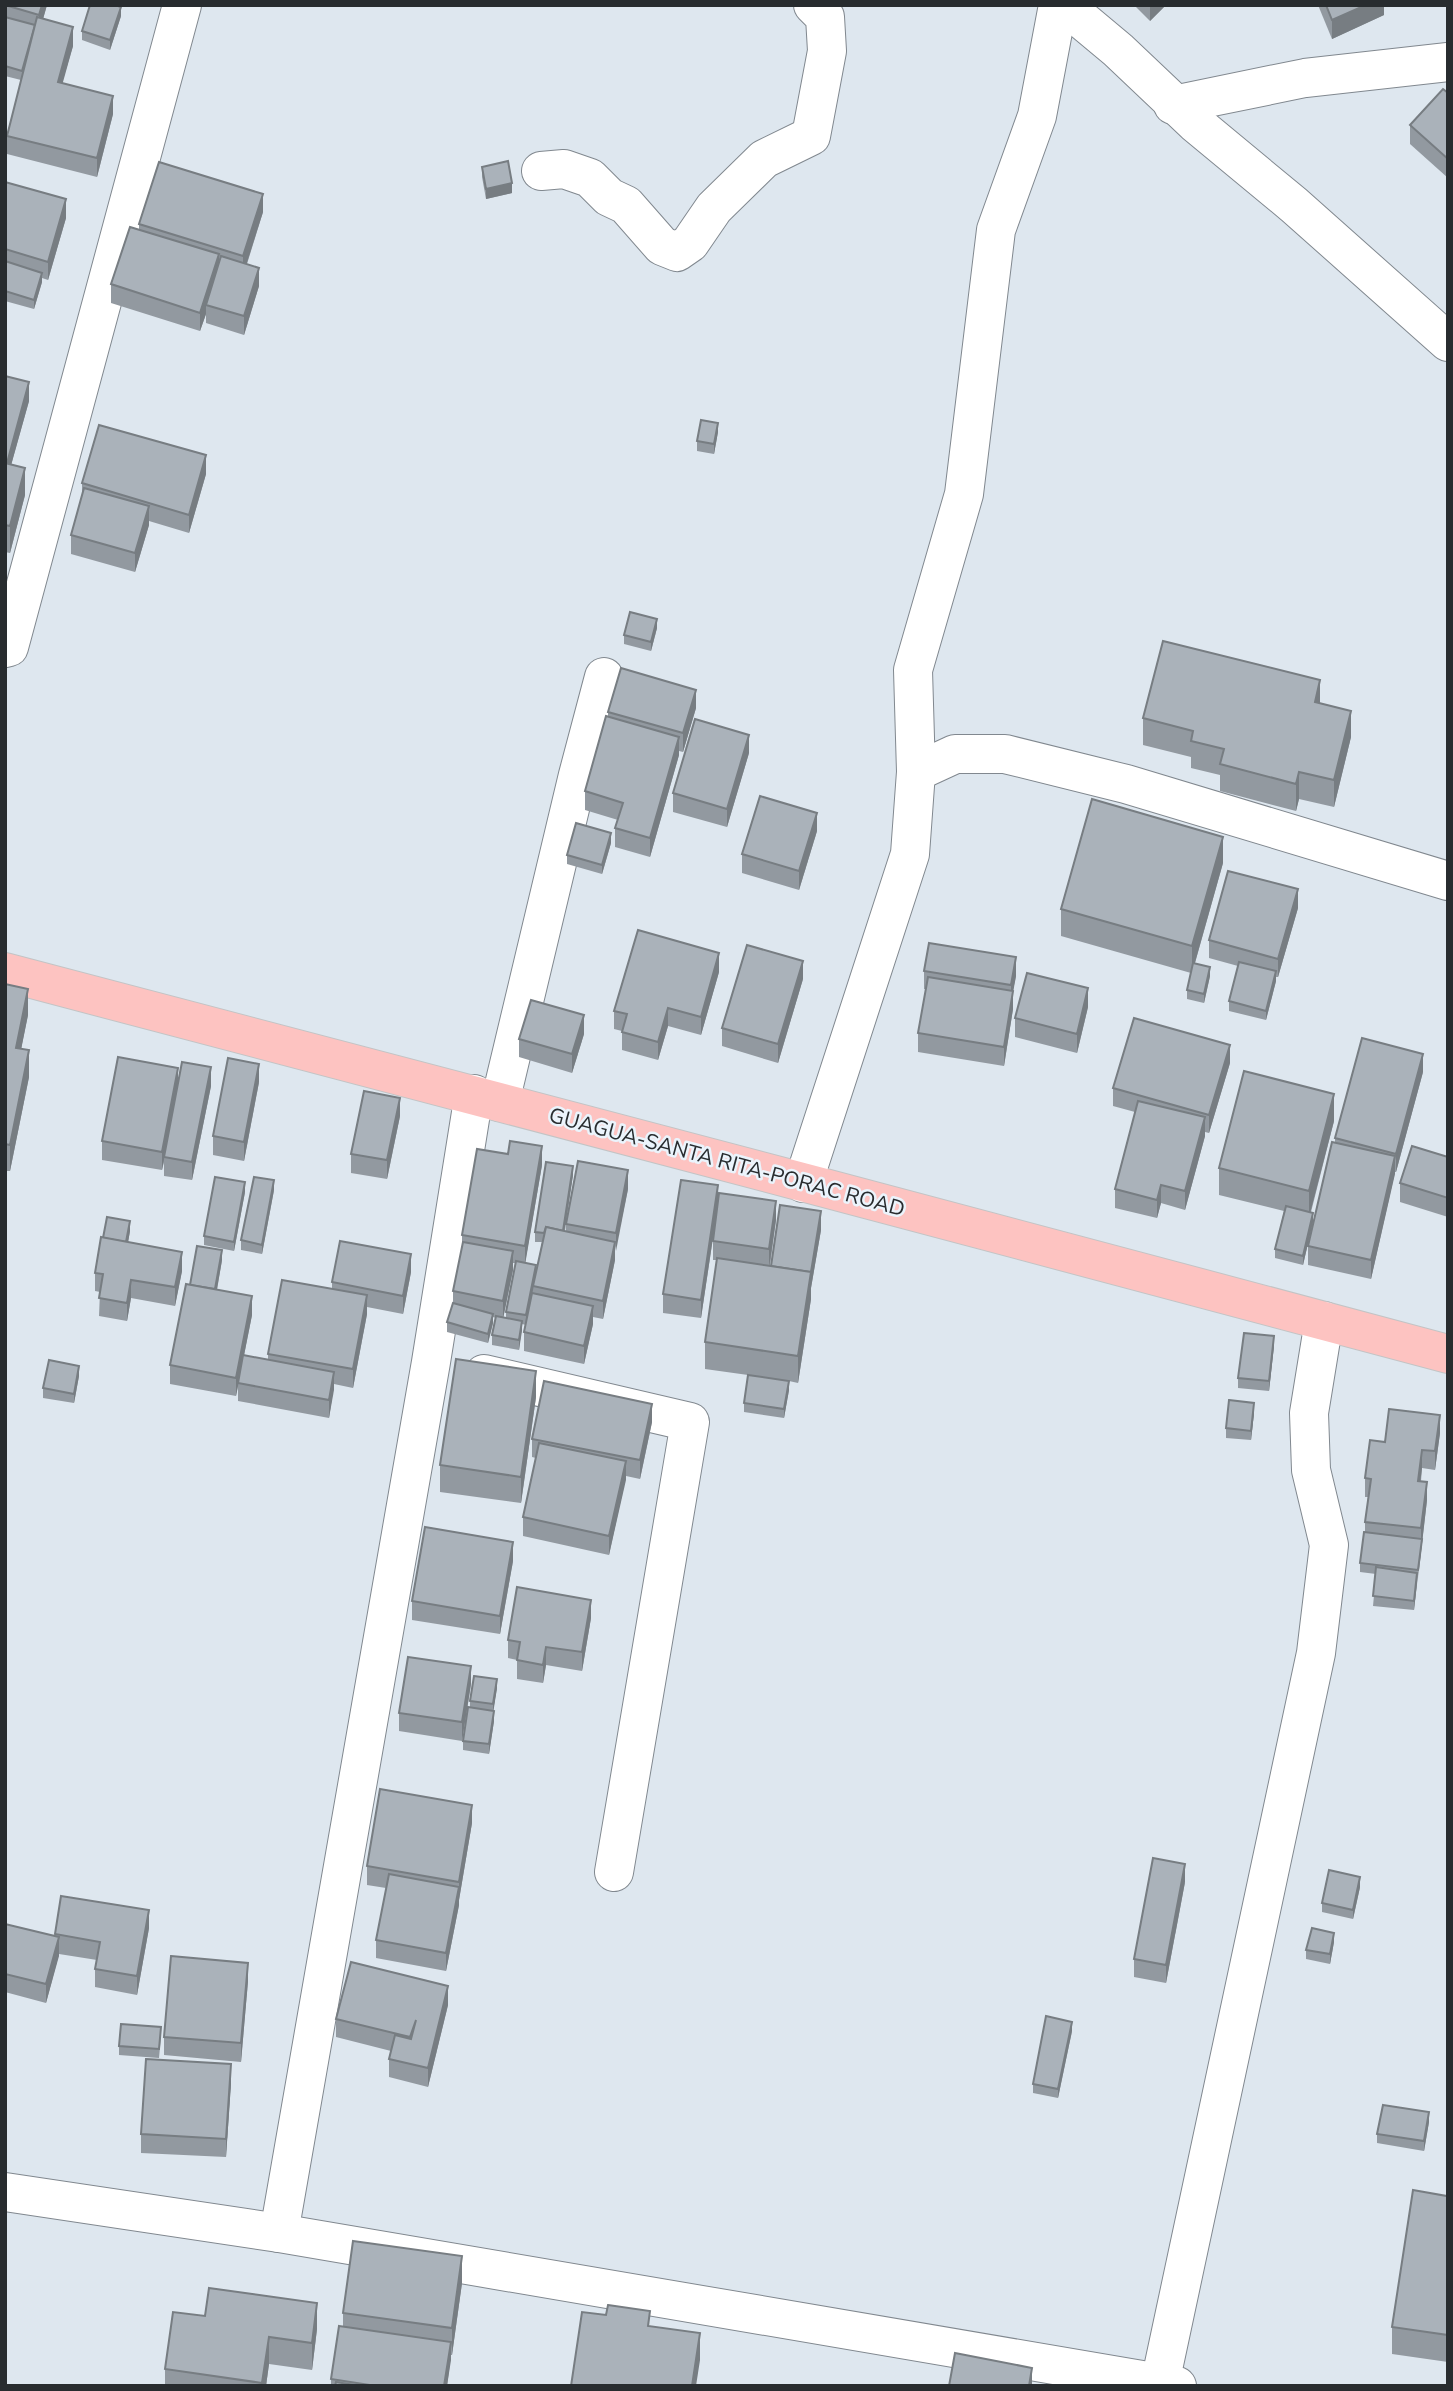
<svg xmlns="http://www.w3.org/2000/svg" width="1453" height="2391" font-family="'Nunito Sans',sans-serif">
	<rect width="100%" height="100%" fill="#dee7ef"/>
	<g fill="none" stroke-linecap="round" stroke-linejoin="round">
		<!-- minor casing -->
		<g stroke="#81888f" stroke-width="40">
			<g id="minor">
				<path d="M1064 5 1118 50 1195 123 1294 205 1448 342"/>
				<path d="M1173 105 1305 78 1448 62"/>
				<path d="M541 171 564 169 590 178 609 197 626 205 662 246 677 252 690 243 714 208 764 159 811 136 827 51 825 17 813 5"/>
				<path d="M5 648 9 647 182 5"/>
				<path d="M916 772 955 754H1005L1126 784 1448 881"/>
				<path d="M500 1102 578 775 604 677"/>
				<path d="M803 1183 910 854 916 772 913 670 964 494 996 230 1037 116 1058 5"/>
				<path d="M484 1374 690 1422 614 1872"/>
				<path d="M5 2192 279 2233 1177 2386"/>
				<path d="M279 2233 431 1362 474 1094"/>
				<path d="M1160 2383 1316 1653 1329 1545 1311 1470 1309 1413 1324 1321"/>
			</g>
		</g>
		<!-- major casing -->
		<g stroke="#c3c4c5" stroke-width="40">
			<path id="major" d="M5 972C487 1097 967 1226 1448 1354"/>
		</g>
		<!-- minor -->
		<use href="#minor" stroke="#fff" stroke-width="38"/>
		<!-- major -->
		<use href="#major" stroke="#fdc3c1" stroke-width="38"/>
	</g>
	<!-- wall -->
	<g fill="#9299a0" fill-rule="evenodd">
		<path d="M5 5H47L43 19 73 46 62 83 113 114 97 177 7 154V136L21 80 5 76Z"/>
		<path d="M1134 5H1166L1150 21Z"/>
		<path d="M1318 5H1384V15L1332 39Z"/>
		<path d="M121 16 110 50 82 40V31Z"/>
		<path d="M1448 93V178L1410 144V125Z"/>
		<path d="M482 167 512 193 486 199 482 177Z"/>
		<path d="M5 182 66 218 48 280 42 278V282L34 309 5 301Z"/>
		<path d="M263 212 247 264 259 286 244 335 206 323V314L200 331 111 303V284L139 230V224Z"/>
		<path d="M5 376 29 401 11 465 25 495 10 553 5 552Z"/>
		<path d="M718 432 714 454 697 451V441Z"/>
		<path d="M206 474 189 533 149 521V525L135 572 71 554V535L82 495V483Z"/>
		<path d="M657 628 651 651 624 644V635Z"/>
		<path d="M1320 703 1351 737 1334 807 1299 799 1296 811 1220 791V775L1191 768V757L1143 745V718Z"/>
		<path d="M696 708 683 752 679 751V755L650 857 615 847V828L618 820 585 810V791L608 716V712Z"/>
		<path d="M749 753 727 827 673 812V793Z"/>
		<path d="M817 831 799 890 742 873V854Z"/>
		<path d="M611 843 602 874 567 864V855Z"/>
		<path d="M1223 863 1195 963 1210 976 1204 1003 1187 999V990L1191 973 1061 936V909Z"/>
		<path d="M1298 908 1278 977H1276V981L1266 1020 1229 1011V1001L1238 966 1209 958V940Z"/>
		<path d="M924 971 1016 976 1013 990V1009L1004 1066 918 1052V1033L926 989H924Z"/>
		<path d="M719 972 701 1035 668 1026 658 1060 622 1050V1031L614 1029V1011Z"/>
		<path d="M803 979 778 1063 722 1046V1028Z"/>
		<path d="M5 984 28 1015 21 1049 29 1077 10 1171H5Z"/>
		<path d="M1088 1007 1077 1053 1015 1037V1018Z"/>
		<path d="M584 1034 572 1073 519 1057V1039Z"/>
		<path d="M1230 1063 1209 1133 1205 1132V1136L1185 1210 1161 1203 1157 1218 1115 1208V1189L1135 1112 1113 1106V1088Z"/>
		<path d="M1423 1072 1396 1172H1395L1371 1279 1308 1265V1246L1335 1142V1138Z"/>
		<path d="M259 1082 244 1161 213 1155V1136Z"/>
		<path d="M178 1084 211 1086 192 1180 164 1176V1162L162 1170 102 1160V1141Z"/>
		<path d="M400 1116 387 1179 351 1173V1154Z"/>
		<path d="M1334 1121 1311 1212 1313 1222 1303 1265 1275 1258V1249L1284 1211 1219 1195V1168Z"/>
		<path d="M1448 1157V1217L1400 1202V1183Z"/>
		<path d="M542 1165 525 1263 536 1273 542 1242H535V1232L573 1175 565 1231H566V1224L628 1189 615 1251V1260L603 1319 593 1317V1324L584 1364 524 1351V1332L526 1325 522 1324 519 1350 492 1345V1335L496 1318 493 1317V1323L488 1343 447 1332V1322L453 1303V1291L462 1247V1235ZM513 1263H516L506 1312V1318H503L513 1270Z"/>
		<path d="M274 1190 262 1254 241 1250V1240Z"/>
		<path d="M245 1192 234 1251 204 1245V1236Z"/>
		<path d="M718 1204 701 1318 663 1313V1294Z"/>
		<path d="M776 1220 770 1266 821 1230 811 1288V1299L798 1383 789 1381V1390L784 1418 744 1412V1403L748 1375 705 1369V1342L717 1260H713V1241Z"/>
		<path d="M130 1231 128 1242 182 1271 175 1306 131 1298 127 1321 99 1316 100 1292 95 1291V1273L103 1238Z"/>
		<path d="M222 1260 217 1290 252 1315 244 1355 268 1360V1354L332 1289V1282L411 1272 403 1314 367 1307V1314L353 1388 334 1384 329 1418 238 1401V1386L236 1396 170 1384V1365L190 1285Z"/>
		<path d="M1274 1346 1269 1391 1238 1388V1378Z"/>
		<path d="M79 1376 74 1403 43 1398V1388Z"/>
		<path d="M536 1397 521 1503 440 1492V1465Z"/>
		<path d="M1254 1413 1251 1440 1226 1438V1428Z"/>
		<path d="M652 1422 640 1479 626 1476 609 1555 523 1536V1517L536 1458 532 1457V1439Z"/>
		<path d="M1440 1433 1435 1470 1422 1468 1421 1481 1427 1500 1414 1610 1373 1606 1376 1574 1360 1572V1563L1365 1532V1522L1368 1497H1365V1478L1385 1442Z"/>
		<path d="M513 1561 500 1634 412 1620V1601Z"/>
		<path d="M591 1618 582 1671 546 1665 543 1683 517 1679V1660L508 1658V1640Z"/>
		<path d="M471 1684 462 1741 399 1731V1713Z"/>
		<path d="M497 1688 493 1711 494 1721 489 1754 463 1750V1741L470 1708V1701Z"/>
		<path d="M472 1823 459 1900V1905L446 1971 376 1958V1940L386 1888 367 1885V1866Z"/>
		<path d="M1185 1882 1166 1983 1134 1977V1959Z"/>
		<path d="M1360 1887 1353 1919 1322 1912V1903Z"/>
		<path d="M61 1896 149 1928 137 1995 95 1987V1969L97 1960 59 1954 46 2003 5 1992V1924L55 1936Z"/>
		<path d="M1334 1942 1330 1964 1306 1959V1950Z"/>
		<path d="M248 1981 241 2062 164 2055V2037Z"/>
		<path d="M448 2005 428 2087 389 2077V2059L391 2051 336 2037V2019Z"/>
		<path d="M1072 2031 1058 2098 1033 2093V2084Z"/>
		<path d="M161 2036 159 2058 119 2055V2046Z"/>
		<path d="M231 2083 226 2157 141 2153V2134Z"/>
		<path d="M1429 2122 1424 2151 1377 2143V2134Z"/>
		<path d="M1448 2193V2362L1392 2354V2327Z"/>
		<path d="M462 2283 452 2355H451L447 2386H331V2379L343 2327V2313Z"/>
		<path d="M205 2316 317 2329 312 2370 269 2364 266 2386H165V2369Z"/>
	</g>
	<!-- shaded-wall -->
	<g fill="#777d82">
		<path d="M42 5H47L39 33V15Z"/>
		<path d="M1150 5H1166L1150 21Z"/>
		<path d="M1366 5H1384V15L1332 39V20Z"/>
		<path d="M121 7V16L110 50V40Z"/>
		<path d="M73 27V46L58 100V82Z"/>
		<path d="M113 96V114L97 177V158Z"/>
		<path d="M512 183V193L486 199V189Z"/>
		<path d="M263 194V212L243 275V256Z"/>
		<path d="M66 199V218L48 280V262Z"/>
		<path d="M219 254V273L206 305V314L200 331V313Z"/>
		<path d="M259 268V286L244 335V316Z"/>
		<path d="M42 273V282L34 309V300Z"/>
		<path d="M29 382V401L5 487V469Z"/>
		<path d="M718 423V432L714 454V444Z"/>
		<path d="M206 455V474L189 533V515Z"/>
		<path d="M25 468V495L10 553V526Z"/>
		<path d="M149 506V525L135 572V553Z"/>
		<path d="M657 619V628L651 651V642Z"/>
		<path d="M1320 680V707L1315 702Z"/>
		<path d="M696 690V708L683 752V733Z"/>
		<path d="M1351 711V737L1334 807V780Z"/>
		<path d="M749 735V753L727 827V809Z"/>
		<path d="M679 737V755L650 857V838Z"/>
		<path d="M1299 772V799L1296 811V784Z"/>
		<path d="M817 813V831L799 890V871Z"/>
		<path d="M611 833V843L602 874V865Z"/>
		<path d="M1223 837V863L1192 973V946Z"/>
		<path d="M1298 889V908L1278 977V959Z"/>
		<path d="M719 953V972L701 1035V1017Z"/>
		<path d="M1016 957V976L1011 1004V985Z"/>
		<path d="M803 961V979L778 1063V1044Z"/>
		<path d="M1210 967V976L1204 1003V994Z"/>
		<path d="M1276 971V981L1266 1020V1011Z"/>
		<path d="M1088 988V1007L1077 1053V1034Z"/>
		<path d="M28 989V1015L16 1075V1048Z"/>
		<path d="M1013 991V1009L1004 1066V1047Z"/>
		<path d="M668 1008V1026L658 1060V1042Z"/>
		<path d="M584 1015V1034L572 1073V1054Z"/>
		<path d="M1230 1045V1063L1209 1133V1115Z"/>
		<path d="M29 1050V1077L10 1171V1145Z"/>
		<path d="M1423 1054V1072L1396 1172V1154Z"/>
		<path d="M259 1064V1082L244 1161V1142Z"/>
		<path d="M211 1067V1086L192 1180V1162Z"/>
		<path d="M178 1068V1087L162 1170V1152Z"/>
		<path d="M1334 1094V1121L1309 1217V1191Z"/>
		<path d="M400 1098V1116L387 1179V1160Z"/>
		<path d="M1205 1117V1136L1185 1210V1191Z"/>
		<path d="M542 1146V1165L525 1265V1246Z"/>
		<path d="M1395 1156V1174L1371 1279V1260Z"/>
		<path d="M573 1166V1175L562 1245V1236Z"/>
		<path d="M628 1170V1189L616 1251V1233Z"/>
		<path d="M274 1180V1190L262 1254V1245Z"/>
		<path d="M245 1182V1192L234 1251V1242Z"/>
		<path d="M718 1185V1204L701 1318V1300Z"/>
		<path d="M1161 1185V1203L1157 1218V1200Z"/>
		<path d="M776 1201V1220L769 1268V1249Z"/>
		<path d="M821 1211V1230L811 1288V1299L798 1383V1356Z"/>
		<path d="M1313 1213V1222L1303 1265V1256Z"/>
		<path d="M130 1221V1231L126 1254V1245Z"/>
		<path d="M615 1242V1260L603 1319V1301Z"/>
		<path d="M222 1250V1260L215 1300V1291Z"/>
		<path d="M513 1251V1270L503 1319V1301Z"/>
		<path d="M182 1252V1271L175 1306V1287Z"/>
		<path d="M411 1254V1272L403 1314V1296Z"/>
		<path d="M536 1265V1275L526 1325V1315Z"/>
		<path d="M131 1280V1298L127 1321V1303Z"/>
		<path d="M367 1295V1314L353 1388V1369Z"/>
		<path d="M252 1296V1315L236 1396V1378Z"/>
		<path d="M593 1306V1324L584 1364V1346Z"/>
		<path d="M493 1314V1323L488 1343V1334Z"/>
		<path d="M522 1321V1331L519 1350V1340Z"/>
		<path d="M1274 1336V1346L1269 1391V1381Z"/>
		<path d="M79 1366V1376L74 1403V1394Z"/>
		<path d="M536 1371V1397L521 1503V1477Z"/>
		<path d="M334 1372V1390L329 1418V1400Z"/>
		<path d="M789 1381V1390L784 1418V1409Z"/>
		<path d="M1254 1403V1413L1251 1440V1431Z"/>
		<path d="M652 1404V1422L640 1479V1460Z"/>
		<path d="M1440 1415V1433L1435 1470V1451Z"/>
		<path d="M1422 1450V1468L1418 1499V1481Z"/>
		<path d="M626 1461V1480L609 1555V1536Z"/>
		<path d="M1427 1482V1500L1418 1579 1421 1543V1528Z"/>
		<path d="M513 1542V1561L500 1634V1616Z"/>
		<path d="M1417 1573V1582L1414 1610V1601Z"/>
		<path d="M591 1600V1618L582 1671V1652Z"/>
		<path d="M546 1647V1665L543 1683V1665Z"/>
		<path d="M471 1666V1684L462 1741V1722Z"/>
		<path d="M497 1679V1688L493 1714V1704Z"/>
		<path d="M494 1711V1721L489 1754V1744Z"/>
		<path d="M472 1805V1823L459 1900V1905L446 1971V1953L459 1888V1882Z"/>
		<path d="M1185 1864V1882L1166 1983V1965Z"/>
		<path d="M1360 1877V1887L1353 1919V1910Z"/>
		<path d="M149 1910V1928L137 1995V1976Z"/>
		<path d="M1334 1933V1942L1330 1964V1954Z"/>
		<path d="M59 1937V1956L46 2003V1984Z"/>
		<path d="M248 1963V1981L241 2062V2043Z"/>
		<path d="M448 1986V2005L428 2087V2068Z"/>
		<path d="M1072 2022V2031L1058 2098V2089Z"/>
		<path d="M231 2064V2083L226 2157V2139Z"/>
		<path d="M1429 2112V2122L1424 2151V2141Z"/>
		<path d="M462 2256V2283L452 2355V2328Z"/>
		<path d="M317 2303V2329L312 2370V2343Z"/>
		<path d="M700 2333V2360L696 2386H692Z"/>
		<path d="M269 2337V2364L266 2386H262Z"/>
		<path d="M451 2342V2360L447 2386H444Z"/>
		<path d="M1032 2368V2386H1029Z"/>
	</g>
	<!-- building -->
	<g fill="#aab2ba" stroke="#777d82" stroke-width="2">
		<path d="M5 5H42L39 15Z"/>
		<path d="M90 5H115L121 7 110 40 82 31Z"/>
		<path d="M1326 5H1366L1332 20Z"/>
		<path d="M5 17 35 25 22 71 5 66Z"/>
		<path d="M37 17 73 27 58 82 113 96 97 158 7 136Z"/>
		<path d="M1443 89 1448 93V159L1410 125Z"/>
		<path d="M508 161 512 183 486 189 482 167Z"/>
		<path d="M159 162 263 194 243 256 139 224Z"/>
		<path d="M5 182 66 199 48 262 5 249Z"/>
		<path d="M130 227 219 254 200 313 111 284Z"/>
		<path d="M221 256 259 268 244 316 206 305Z"/>
		<path d="M5 261 42 273 34 300 5 291Z"/>
		<path d="M5 376 29 382 7 463H5Z"/>
		<path d="M701 420 718 423 714 444 697 441Z"/>
		<path d="M99 425 206 455 189 515 82 483Z"/>
		<path d="M5 463 25 468 10 526 5 525Z"/>
		<path d="M84 488 149 506 135 553 71 535Z"/>
		<path d="M630 612 657 619 651 642 624 635Z"/>
		<path d="M1163 641 1320 680 1315 702 1351 711 1334 780 1299 772 1296 784 1220 764 1224 749 1191 741 1193 731 1143 718Z"/>
		<path d="M621 668 696 690 683 733 608 712Z"/>
		<path d="M606 716 679 737 650 838 615 828 623 803 585 791Z"/>
		<path d="M695 719 749 735 727 809 673 793Z"/>
		<path d="M760 796 817 813 799 871 742 854Z"/>
		<path d="M1092 799 1223 837 1192 946 1061 909Z"/>
		<path d="M576 823 611 833 602 865 567 855Z"/>
		<path d="M1228 871 1298 889 1278 959 1209 940Z"/>
		<path d="M638 930 719 953 701 1017 668 1008 658 1042 622 1032 627 1014 614 1011Z"/>
		<path d="M929 943 1016 957 1011 985 924 971Z"/>
		<path d="M747 945 803 961 778 1044 722 1028Z"/>
		<path d="M1239 962 1276 971 1266 1011 1229 1001Z"/>
		<path d="M1193 963 1210 967 1204 994 1187 990Z"/>
		<path d="M1027 973 1088 988 1077 1034 1015 1018Z"/>
		<path d="M928 977 1013 991 1004 1047 918 1033Z"/>
		<path d="M5 984 28 989 16 1048 29 1050 10 1145 5 1144Z"/>
		<path d="M531 1000 584 1015 572 1054 519 1039Z"/>
		<path d="M1134 1018 1230 1045 1209 1115 1113 1088Z"/>
		<path d="M1362 1038 1423 1054 1396 1154 1335 1138Z"/>
		<path d="M118 1057 178 1068 162 1152 102 1141Z"/>
		<path d="M228 1058 259 1064 244 1142 213 1136Z"/>
		<path d="M182 1062 211 1067 192 1162 164 1157Z"/>
		<path d="M1244 1071 1334 1094 1309 1191 1219 1168Z"/>
		<path d="M364 1091 400 1098 387 1160 351 1154Z"/>
		<path d="M1138 1101 1205 1117 1185 1191 1161 1185 1157 1200 1115 1189Z"/>
		<path d="M510 1141 542 1146 525 1246 462 1235 477 1149 508 1154Z"/>
		<path d="M1332 1142 1395 1156 1371 1260 1308 1246Z"/>
		<path d="M1412 1146 1448 1157V1198L1400 1183Z"/>
		<path d="M578 1161 628 1170 616 1233 566 1224Z"/>
		<path d="M546 1162 573 1166 563 1231 546 1227 544 1233 535 1232Z"/>
		<path d="M215 1177 245 1182 234 1242 204 1236Z"/>
		<path d="M254 1177 274 1180 262 1245 241 1240Z"/>
		<path d="M681 1180 718 1185 701 1300 663 1294Z"/>
		<path d="M719 1193 776 1201 769 1249 713 1241Z"/>
		<path d="M780 1205 821 1211 811 1272 771 1266Z"/>
		<path d="M1286 1206 1313 1213 1303 1256 1275 1249Z"/>
		<path d="M107 1217 130 1221 126 1242 103 1238Z"/>
		<path d="M546 1227 615 1242 603 1301 533 1286Z"/>
		<path d="M101 1237 182 1252 175 1287 131 1280 127 1303 99 1298 103 1274 95 1273Z"/>
		<path d="M340 1241 411 1254 403 1296 332 1282Z"/>
		<path d="M463 1242 513 1251 503 1301 453 1291Z"/>
		<path d="M197 1246 222 1250 215 1289 190 1285Z"/>
		<path d="M717 1258 811 1272 798 1356 705 1342Z"/>
		<path d="M516 1261 536 1265 526 1315 506 1312Z"/>
		<path d="M282 1280 367 1295 353 1369 268 1354Z"/>
		<path d="M186 1284 252 1296 236 1378 170 1365Z"/>
		<path d="M532 1293 593 1306 584 1346 524 1332Z"/>
		<path d="M453 1303 493 1314 488 1334 447 1322Z"/>
		<path d="M496 1316 522 1321 519 1340 492 1335Z"/>
		<path d="M1244 1333 1274 1336 1269 1381 1238 1378Z"/>
		<path d="M243 1355 334 1372 329 1400 238 1383Z"/>
		<path d="M456 1359 536 1371 521 1477 440 1465Z"/>
		<path d="M49 1360 79 1366 74 1394 43 1388Z"/>
		<path d="M748 1375 789 1381 784 1409 744 1403Z"/>
		<path d="M544 1381 652 1404 640 1460 532 1439Z"/>
		<path d="M1229 1400 1254 1403 1251 1431 1226 1428Z"/>
		<path d="M1389 1409 1440 1415 1435 1451 1422 1450 1418 1481 1427 1482 1421 1528 1365 1522 1371 1479 1365 1478 1370 1440 1385 1442Z"/>
		<path d="M539 1443 626 1461 609 1536 523 1517Z"/>
		<path d="M425 1527 513 1542 500 1616 412 1601Z"/>
		<path d="M1364 1532 1422 1539 1418 1570 1360 1563Z"/>
		<path d="M1376 1567 1417 1573 1414 1601 1373 1596Z"/>
		<path d="M517 1587 591 1600 582 1652 546 1647 543 1665 517 1660 520 1642 508 1640Z"/>
		<path d="M408 1657 471 1666 462 1722 399 1713Z"/>
		<path d="M474 1676 497 1679 493 1704 470 1701Z"/>
		<path d="M468 1707 494 1711 489 1744 463 1741Z"/>
		<path d="M380 1789 472 1805 459 1882 367 1866Z"/>
		<path d="M1153 1858 1185 1864 1166 1965 1134 1959Z"/>
		<path d="M1329 1870 1360 1877 1353 1910 1322 1903Z"/>
		<path d="M389 1874 459 1887 446 1953 376 1940Z"/>
		<path d="M61 1896 149 1910 137 1976 95 1969 100 1942 55 1934Z"/>
		<path d="M5 1924 59 1937 46 1984 5 1974Z"/>
		<path d="M1312 1928 1334 1933 1330 1954 1306 1950Z"/>
		<path d="M171 1956 248 1963 241 2043 164 2037Z"/>
		<path d="M351 1962 448 1986 428 2068 389 2059 395 2035 411 2039 416 2020 410 2037 336 2019Z"/>
		<path d="M1046 2016 1072 2022 1058 2089 1033 2084Z"/>
		<path d="M121 2024 161 2027 159 2049 119 2046Z"/>
		<path d="M146 2059 231 2064 226 2139 141 2134Z"/>
		<path d="M1383 2105 1429 2112 1424 2141 1377 2134Z"/>
		<path d="M1413 2190 1447 2196 1448 2193V2335L1392 2327Z"/>
		<path d="M353 2241 462 2256 452 2328 343 2313Z"/>
		<path d="M209 2288 317 2303 312 2343 269 2337 262 2383 165 2369 173 2312 205 2316Z"/>
		<path d="M608 2305 650 2311 648 2326 700 2333 692 2386H571L582 2312 606 2315Z"/>
		<path d="M339 2326 451 2342 444 2386H376L331 2379Z"/>
		<path d="M955 2353 1032 2368 1029 2386H949Z"/>
		<path d="M336 2382 360 2386H335Z"/>
	</g>
	<g text-anchor="middle" dominant-baseline="central" stroke-width="5" stroke-linejoin="round" paint-order="stroke">
		<!-- street labels -->
		<g font-size="21" fill="#282c2f" stroke="#ebf4fc">
			<text transform="translate(727 1162) rotate(15)">GUAGUA-SANTA RITA-PORAC ROAD</text>
		</g>
	</g>
	<!-- border -->
	<rect width="1453" height="2391" fill="none" stroke="#282c2f" stroke-width="14"/>
</svg>
